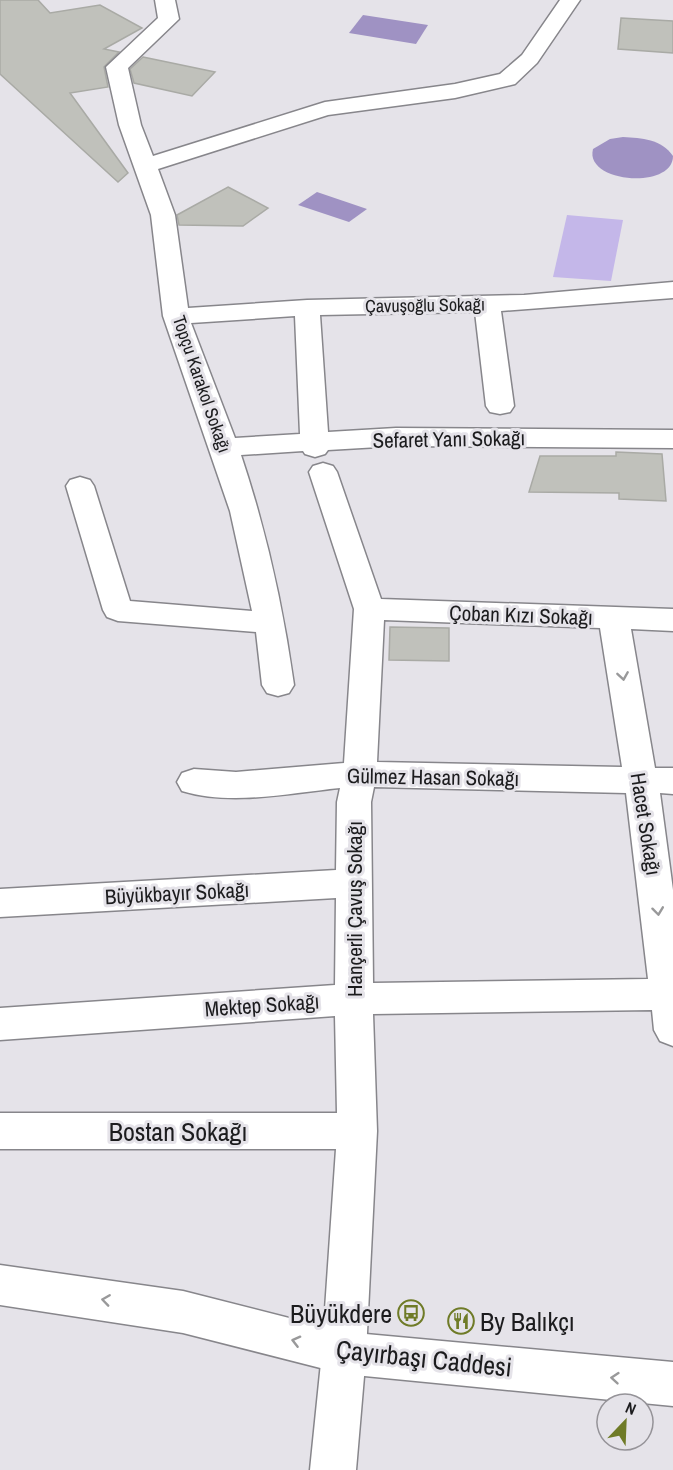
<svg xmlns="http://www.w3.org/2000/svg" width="673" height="1470" font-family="'Archivo Narrow',sans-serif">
	<rect width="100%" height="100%" fill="#e5e3e9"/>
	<!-- green -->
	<path fill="#c4b7e9" d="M567 215 623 220 611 281 553 277Z"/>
	<!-- water -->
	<g fill="#9f92c3">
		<path d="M363 15 428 25 416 44 349 33Z"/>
		<path d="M623 137C642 138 661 139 673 156 673 190 584 183 593 149L610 139Z"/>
		<path d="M317 192 367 209 349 222 298 205Z"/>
	</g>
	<!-- building -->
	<g fill="#c0c1bb" stroke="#a9aaa5" stroke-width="1.5">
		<path d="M0 0H38L50 13 100 5 142 28 104 49 119 52 104 67 108 87 70 93 128 173 118 182 0 74Z"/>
		<path d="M621 18 673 21V53L618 49Z"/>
		<path d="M143 57 215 72 192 96 134 83 130 69Z"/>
		<path d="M228 187 268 208 243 226 179 225 177 215Z"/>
		<path d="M616 452 662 454 666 501 619 499V493L529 492 540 456H616Z"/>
		<path d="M390 627 449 628V661L389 660Z"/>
	</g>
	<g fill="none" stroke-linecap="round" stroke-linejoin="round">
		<!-- minor casing -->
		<g stroke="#87868b" stroke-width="3">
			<g id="minor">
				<path d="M155 0H175L179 19 128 68 141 125 153 156 325 102 455 84 500 74 522 55 560 0H580L537 63 515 84 455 98 328 115 158 169 175 215 188 308 307 300 524 295 673 282V298L501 311 514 406 510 412 500 414 490 412 486 406 475 312 320 315 328 432 396 428 673 430V448L396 446 328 450 325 454 315 457 305 454 303 451 241 455C266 530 283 606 294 685L289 693 278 696 267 693 262 685 256 632 118 621 107 617 103 610 66 486 70 480 80 477 90 480 94 486 130 601 252 611 230 511 163 316 151 215 119 125 106 67 158 18ZM295 316 300 434 235 438 191 323Z"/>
				<path d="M323 463 333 466 337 472 381 599 673 609V631L631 629 655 768H673V794L660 793 673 890V1046L660 1041 654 1030 652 1010 373 1014 377 1131 366 1353 356 1470H310L322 1353 336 1149H0V1113H337L335 1016 0 1040V1008L335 985 336 898 0 917V889L336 870 337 802 340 788C290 793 231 806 182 791L177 782 182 773 194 769 236 772 344 763 354 609 309 472 313 466ZM384 620 600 628 622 767 377 762ZM374 787 626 793 648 979 373 983 371 802Z"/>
			</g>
		</g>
		<!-- major casing -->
		<g stroke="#87868b" stroke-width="3">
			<path id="major" d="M0 1265 183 1291 344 1332 673 1362V1406L344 1374 183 1333 0 1305Z"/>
		</g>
		<!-- minor -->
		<use href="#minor" fill="#fff" fill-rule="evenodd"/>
		<!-- major -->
		<use href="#major" fill="#fff" fill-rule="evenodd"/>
	</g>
	<!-- one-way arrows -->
	<defs><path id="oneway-chevron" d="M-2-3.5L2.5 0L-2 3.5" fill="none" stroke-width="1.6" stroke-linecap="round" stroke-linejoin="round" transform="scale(1.5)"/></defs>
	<g stroke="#99999a">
		<use href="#oneway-chevron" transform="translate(623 676) rotate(81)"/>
		<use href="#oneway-chevron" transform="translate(658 911) rotate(83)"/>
		<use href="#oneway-chevron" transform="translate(106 1300) rotate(-172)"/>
		<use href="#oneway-chevron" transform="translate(296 1341) rotate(-166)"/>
		<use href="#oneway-chevron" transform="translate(615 1378) rotate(-175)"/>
	</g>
	<!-- icons -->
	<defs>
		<g id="bus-ring" transform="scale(1.35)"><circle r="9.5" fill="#e5e3e9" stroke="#6f7b27" stroke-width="1.5"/><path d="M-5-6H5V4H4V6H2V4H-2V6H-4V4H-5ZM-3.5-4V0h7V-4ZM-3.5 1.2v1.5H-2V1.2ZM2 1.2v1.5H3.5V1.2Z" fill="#6f7b27"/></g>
		<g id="restaurant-ring" transform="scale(1.35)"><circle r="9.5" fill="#e5e3e9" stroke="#6f7b27" stroke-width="1.5"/><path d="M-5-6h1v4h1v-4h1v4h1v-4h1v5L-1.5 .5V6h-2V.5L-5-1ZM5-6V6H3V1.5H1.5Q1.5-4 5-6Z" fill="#6f7b27"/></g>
	</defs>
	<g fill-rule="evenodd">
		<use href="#bus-ring" x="411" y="1313"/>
		<use href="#restaurant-ring" x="461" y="1321"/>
	</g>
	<g text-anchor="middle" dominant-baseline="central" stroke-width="6" stroke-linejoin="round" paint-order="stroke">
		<!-- far-street labels -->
		<g font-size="18" fill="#1c1c1e" stroke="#e5e3e9">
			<text transform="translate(425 305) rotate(-1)">Çavuşoğlu Sokağı</text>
			<text transform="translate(202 384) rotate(71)">Topçu Karakol Sokağı</text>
		</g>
		<!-- street labels -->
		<g font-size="21" fill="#1c1c1e" stroke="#e5e3e9">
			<text transform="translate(449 439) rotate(-1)">Sefaret Yanı Sokağı</text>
			<text transform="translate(521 615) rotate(2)">Çoban Kızı Sokağı</text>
			<text transform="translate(433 777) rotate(1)">Gülmez Hasan Sokağı</text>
			<text transform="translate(646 824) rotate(81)">Hacet Sokağı</text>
			<text transform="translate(177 893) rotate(-3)">Büyükbayır Sokağı</text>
			<text transform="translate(354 909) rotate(-90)">Hançerli Çavuş Sokağı</text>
			<text transform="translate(262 1005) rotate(-4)">Mektep Sokağı</text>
		</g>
		<!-- near-street labels -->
		<g font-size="26" fill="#1c1c1e" stroke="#e5e3e9">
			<text x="178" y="1131">Bostan Sokağı</text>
			<text transform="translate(424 1358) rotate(6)">Çayırbaşı Caddesi</text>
		</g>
		<!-- near-poi labels -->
		<g font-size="26" fill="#1c1c1e" stroke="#e5e3e9" text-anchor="end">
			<text x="392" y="1313">Büyükdere</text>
			<text x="480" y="1321" text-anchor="start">By Balıkçı</text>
		</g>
	</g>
	<!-- north arrow -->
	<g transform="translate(625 1422) rotate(23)"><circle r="28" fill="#e5e3e9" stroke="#959398" stroke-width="1.5"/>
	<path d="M0-4.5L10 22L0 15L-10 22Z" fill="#6f7b27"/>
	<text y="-9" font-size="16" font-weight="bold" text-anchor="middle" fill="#1c1c1e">N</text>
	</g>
</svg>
